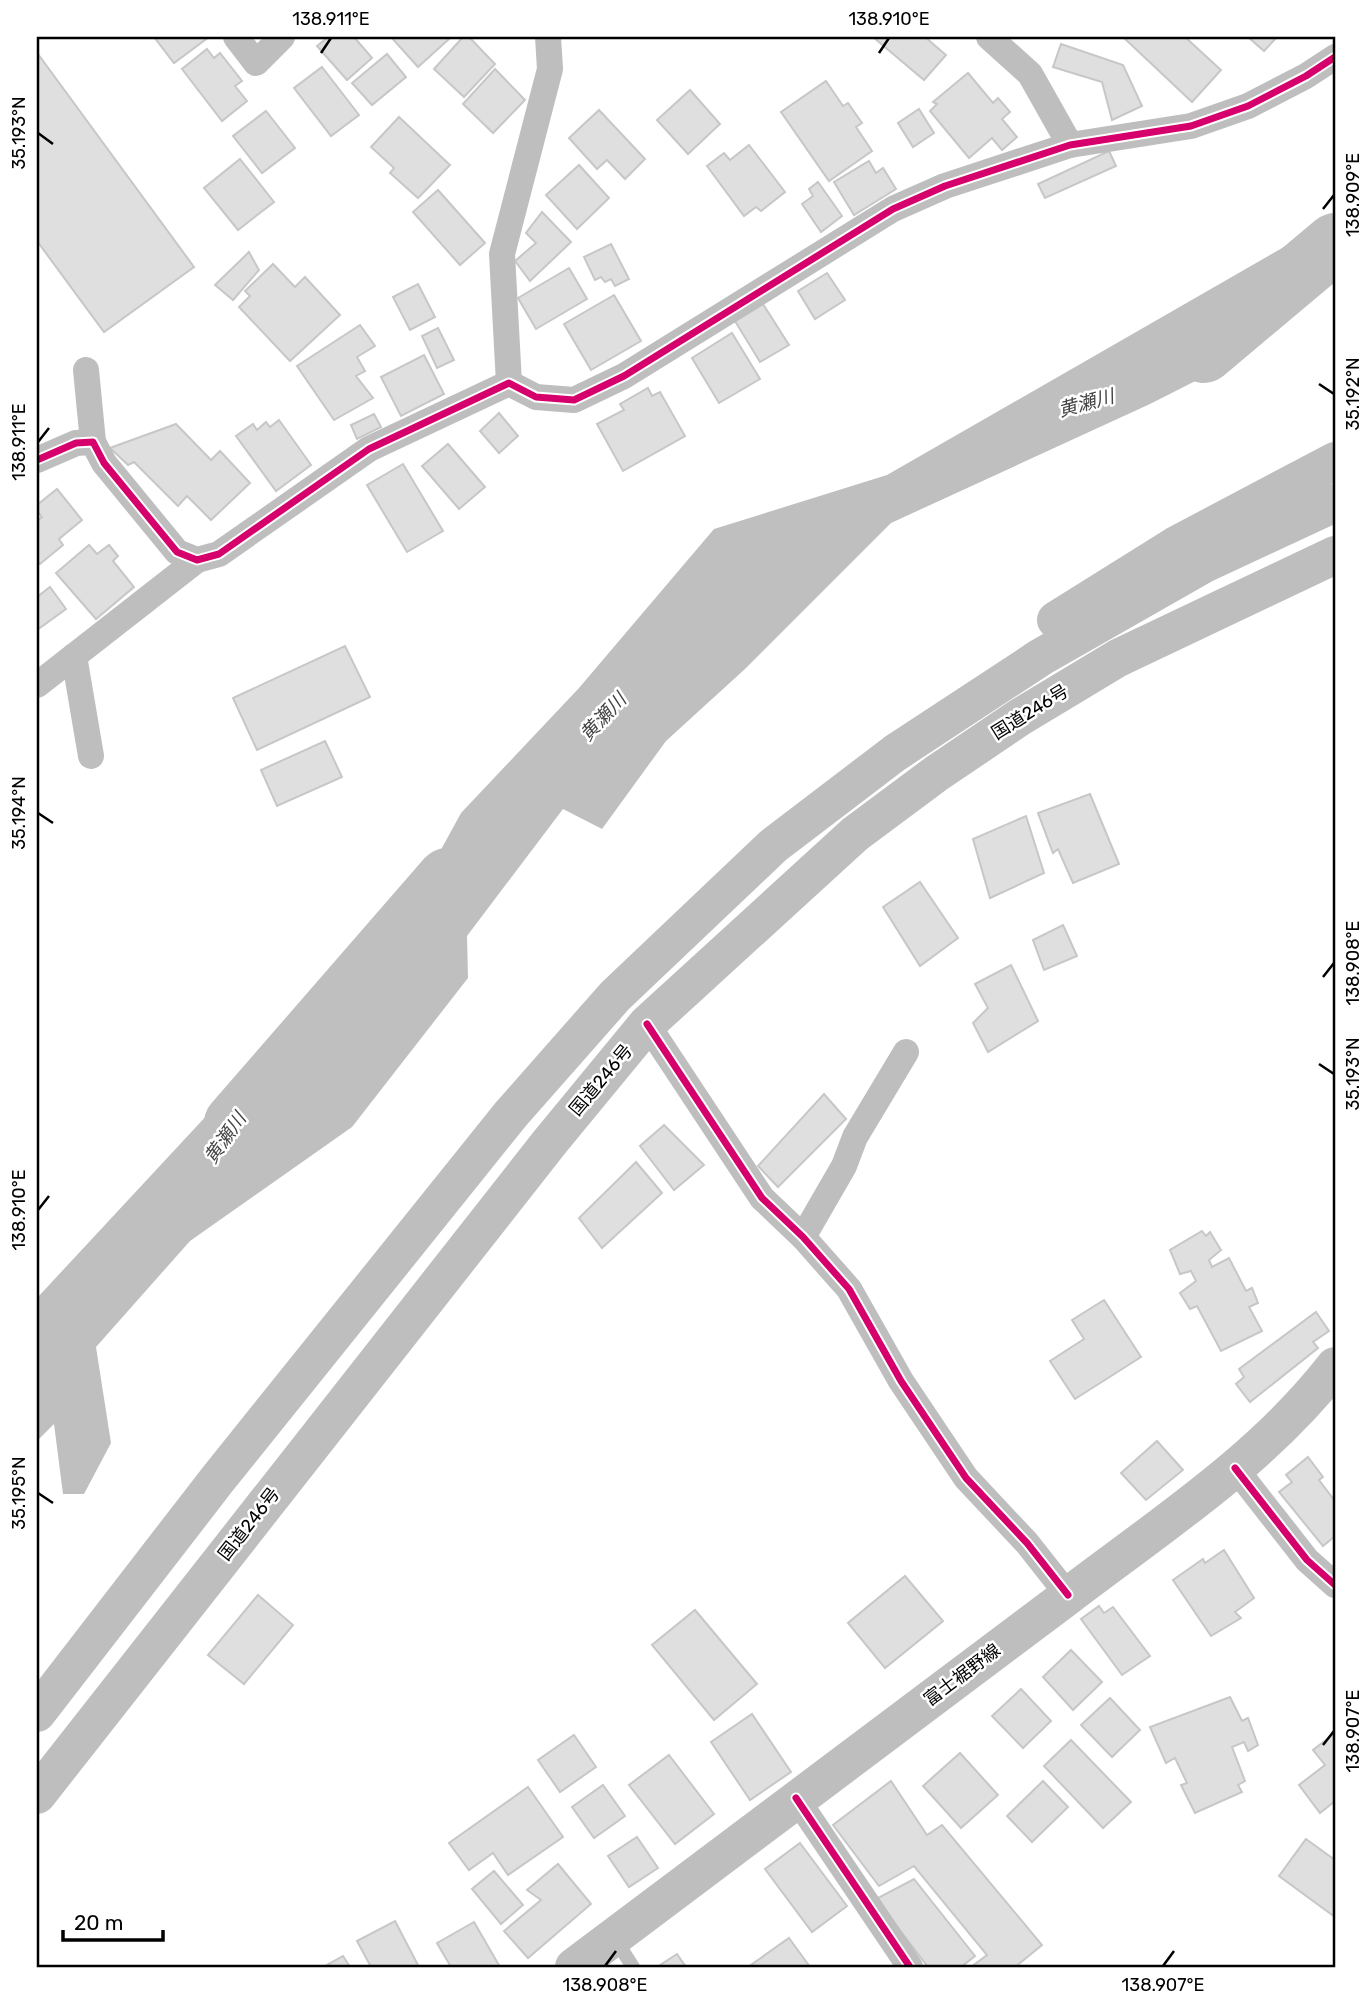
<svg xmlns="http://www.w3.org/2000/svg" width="1372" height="2004" font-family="Rubik,'Noto Sans JP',sans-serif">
	<rect width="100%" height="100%" fill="#fff"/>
	<!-- water -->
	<path fill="#bfbfbf" d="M1310 232 1225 366 1150 404 891 523 745 669 666 741 602 829 563 809 467 936 468 978 352 1127 190 1241 96 1347 111 1443 84 1494H63L54 1424 37 1441V1298L209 1113 348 1020 461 813 579 688 714 529 887 475Z"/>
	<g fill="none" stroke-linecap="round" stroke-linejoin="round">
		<!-- river -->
		<g stroke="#bfbfbf" stroke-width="60">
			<path d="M1204 353 1335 243"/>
			<path d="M234 1123 447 878"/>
		</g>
	</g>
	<!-- building -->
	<g fill="#dfdfdf" stroke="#c7c7c7" stroke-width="2">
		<path d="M154 37H209L174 63Z"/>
		<path d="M328 37H354L372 58 347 80 317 46Z"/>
		<path d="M391 37H448L449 39 418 67Z"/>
		<path d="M463 37H469L495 64 464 97 434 69Z"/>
		<path d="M873 37H925L946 55 924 80Z"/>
		<path d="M1123 37H1185L1221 70 1192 102Z"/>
		<path d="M1248 37H1277L1264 51Z"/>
		<path d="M1061 44 1123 65 1142 106 1112 120 1102 82 1053 67Z"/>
		<path d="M207 49 214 58 220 53 242 81 235 86 247 101 222 121 182 69Z"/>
		<path d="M38 54 194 267 104 332 37 241Z"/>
		<path d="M387 54 406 77 372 105 352 83Z"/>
		<path d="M322 67 359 115 331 136 294 88Z"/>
		<path d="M495 69 525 100 493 133 463 104Z"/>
		<path d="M968 73 993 103 998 98 1010 112 1002 119 1017 137 1002 150 992 138 969 158 930 111 937 104 933 102Z"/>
		<path d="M826 81 843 106 848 103 862 123 856 127 872 151 829 181 781 112Z"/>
		<path d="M690 90 720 124 688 154 657 120Z"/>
		<path d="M919 109 934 133 913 147 898 123Z"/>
		<path d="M599 110 645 159 625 179 607 160 597 169 569 138Z"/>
		<path d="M266 111 295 148 262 173 233 136Z"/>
		<path d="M399 117 450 165 418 198 390 173 394 168 371 147Z"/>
		<path d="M749 145 785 192 761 211 756 207 744 216 707 166 724 153 730 160Z"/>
		<path d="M1109 151 1116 166 1045 198 1038 184Z"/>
		<path d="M240 159 274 202 238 230 204 188Z"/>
		<path d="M869 161 876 173 883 168 896 189 854 215 834 182Z"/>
		<path d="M579 165 609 198 577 229 546 195Z"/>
		<path d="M818 182 842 216 821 232 802 204 813 196 809 189Z"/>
		<path d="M438 190 485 243 460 265 413 212Z"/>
		<path d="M542 212 571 242 530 281 515 261 536 243 526 233Z"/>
		<path d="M611 244 629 279 615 286 611 279 605 282 601 277 595 280 584 257Z"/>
		<path d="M249 252 259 270 233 300 215 285Z"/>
		<path d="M273 264 295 287 305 277 340 315 290 361 239 307 250 296 245 291Z"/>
		<path d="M569 268 587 299 536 329 518 298Z"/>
		<path d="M827 273 845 300 815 319 798 291Z"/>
		<path d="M418 284 435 317 410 330 393 297Z"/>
		<path d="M614 295 641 341 591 370 564 324Z"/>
		<path d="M763 304 789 345 760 362 735 321Z"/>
		<path d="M360 325 375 346 357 357 365 371 356 376 373 398 334 420 297 366Z"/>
		<path d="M438 328 454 360 437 368 422 336Z"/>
		<path d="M732 333 760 379 719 403 692 358Z"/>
		<path d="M424 355 444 394 401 416 381 377Z"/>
		<path d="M648 388 652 396 660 392 685 436 623 471 597 424 624 410 620 404Z"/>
		<path d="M499 413 518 436 499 453 480 431Z"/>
		<path d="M374 414 381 427 357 439 351 425Z"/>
		<path d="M279 420 311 465 276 491 236 436 253 424 257 430 266 422 270 427Z"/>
		<path d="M176 424 211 460 220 451 250 483 211 520 187 496 178 506 134 462 128 465 110 448Z"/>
		<path d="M448 444 485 487 459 509 422 466Z"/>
		<path d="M403 464 443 531 407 552 367 485Z"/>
		<path d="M57 489 82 520 59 539 63 545 40 564 37 561V521L42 517 37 511V505Z"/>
		<path d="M89 545 97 554 109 545 118 556 113 561 134 587 96 619 56 573Z"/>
		<path d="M50 587 66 609 37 630V597Z"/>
		<path d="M345 646 370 697 257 750 233 698Z"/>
		<path d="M325 741 342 777 277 806 261 770Z"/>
		<path d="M1090 794 1119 864 1073 883 1058 849 1053 853 1038 813Z"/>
		<path d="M1026 816 1044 873 990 898 973 839Z"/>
		<path d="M920 882 958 938 920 966 883 907Z"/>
		<path d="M1063 925 1077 956 1044 970 1033 940Z"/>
		<path d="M1011 965 1038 1021 988 1052 973 1023 988 1008 975 984Z"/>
		<path d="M824 1094 846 1119 778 1187 758 1166Z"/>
		<path d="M664 1125 704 1165 674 1190 640 1146Z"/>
		<path d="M636 1162 662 1193 602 1248 579 1218Z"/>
		<path d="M1202 1231 1206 1236 1210 1232 1221 1250 1209 1260 1212 1267 1229 1258 1246 1291 1252 1288 1258 1303 1249 1307 1262 1331 1221 1351 1197 1306 1190 1309 1180 1293 1196 1281 1191 1271 1180 1274 1170 1250Z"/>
		<path d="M1104 1300 1141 1357 1075 1399 1050 1361 1084 1339 1072 1320Z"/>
		<path d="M1316 1312 1329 1331 1313 1342 1318 1348 1250 1402 1236 1384 1244 1377 1239 1369Z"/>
		<path d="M1157 1441 1183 1470 1146 1500 1121 1473Z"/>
		<path d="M1308 1457 1323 1477 1319 1480 1335 1501V1536L1323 1546 1279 1492 1292 1482 1286 1475Z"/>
		<path d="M1224 1550 1254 1598 1235 1612 1241 1618 1211 1636 1173 1580 1203 1559 1205 1563Z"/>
		<path d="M905 1576 943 1621 885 1668 848 1623Z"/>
		<path d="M258 1595 293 1625 244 1684 208 1655Z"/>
		<path d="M1099 1606 1104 1613 1113 1607 1150 1656 1122 1675 1081 1619Z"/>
		<path d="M695 1610 757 1684 714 1720 652 1645Z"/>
		<path d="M1071 1650 1102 1682 1073 1710 1043 1677Z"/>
		<path d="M1021 1689 1051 1721 1023 1748 992 1716Z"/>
		<path d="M1230 1697 1242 1721 1248 1718 1258 1745 1248 1751 1244 1742 1232 1747 1245 1781 1238 1785 1242 1792 1195 1813 1181 1785 1187 1783 1175 1758 1166 1763 1150 1727Z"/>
		<path d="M1110 1698 1140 1730 1112 1757 1081 1725Z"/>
		<path d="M752 1714 791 1772 750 1800 711 1742Z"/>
		<path d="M1335 1733V1801L1320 1813 1299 1785 1325 1765 1313 1750Z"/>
		<path d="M574 1735 596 1767 560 1792 538 1760Z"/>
		<path d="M1071 1740 1131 1802 1103 1828 1044 1766Z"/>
		<path d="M960 1753 998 1795 961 1828 923 1786Z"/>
		<path d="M669 1755 714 1814 675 1844 629 1785Z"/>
		<path d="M891 1781 927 1835 942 1825 1042 1945 1015 1967H971L987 1955 914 1866 879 1886 833 1825Z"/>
		<path d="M1043 1781 1068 1807 1032 1842 1007 1816Z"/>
		<path d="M603 1785 625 1816 594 1838 572 1807Z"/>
		<path d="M528 1787 563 1837 508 1875 493 1853 469 1870 449 1843Z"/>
		<path d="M637 1837 658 1868 629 1887 608 1856Z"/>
		<path d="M1306 1839 1335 1860V1917L1279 1876Z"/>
		<path d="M800 1843 847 1906 812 1932 765 1869Z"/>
		<path d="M558 1864 591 1904 528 1958 504 1931 541 1900 527 1890Z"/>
		<path d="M494 1871 523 1905 501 1924 472 1889Z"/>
		<path d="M914 1879 975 1956 961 1967H928L876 1899Z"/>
		<path d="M395 1921 419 1967H371L357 1941Z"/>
		<path d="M474 1922 500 1967H451L437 1943Z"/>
		<path d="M789 1938 810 1967H748Z"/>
		<path d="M677 1954 686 1967H657Z"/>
		<path d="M343 1956 350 1967H326L325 1966Z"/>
	</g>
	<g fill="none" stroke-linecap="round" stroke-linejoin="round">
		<!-- service -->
		<path stroke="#bebebe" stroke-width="14" d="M615 1939 633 1967"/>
		<!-- minor -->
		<g stroke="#bebebe" stroke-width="26">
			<path d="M236 37 256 63 282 37"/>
			<path d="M989 37 1030 74 1070 145"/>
			<path d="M86 370 93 442"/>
			<path d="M509 383 502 254 550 69 548 37"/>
			<path d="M37 460 76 443 93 442 104 463 177 552 197 560 219 554 369 449 509 383 536 397 574 400 624 376 893 209 945 186 1070 145 1191 126 1248 106 1306 76 1335 57"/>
			<path d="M74 656 91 756"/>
			<path d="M37 685 197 560"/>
			<path d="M647 1024 762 1198 803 1237 849 1289 901 1381 966 1478 1027 1543 1068 1595"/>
			<path d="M803 1237 844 1166 855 1137 906 1052"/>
			<path d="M1235 1468 1307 1560 1335 1585"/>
			<path d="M796 1798 910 1967"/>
		</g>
		<!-- primary -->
		<path stroke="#bebebe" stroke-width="38" d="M574 1967C738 1842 904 1721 1068 1596 1161 1525 1263 1459 1335 1366"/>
		<!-- trunk -->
		<g stroke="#bebebe" stroke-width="38">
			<path d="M1056 620 1176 545 1335 461"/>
			<path d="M37 1713 217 1480 511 1114 615 996 773 846 895 753 1041 657 1204 564 1335 503"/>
			<path d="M37 1795 549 1143 647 1024 855 834 937 773 1020 717 1118 658 1335 555"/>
		</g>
		<!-- cycleway casing -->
		<g stroke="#fff" stroke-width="11">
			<g id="cycleway">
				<path d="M37 460 76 443 93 442 104 463 177 552 197 560 219 554 369 449 509 383 536 397 574 400 624 376 893 209 945 186 1070 145 1191 126 1248 106 1306 76 1335 57"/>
				<path d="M647 1024 762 1198 803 1237 849 1289 901 1381 966 1478 1027 1543 1068 1595"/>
				<path d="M1235 1468 1307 1560 1335 1585"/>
				<path d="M796 1798 910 1967"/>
			</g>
		</g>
		<!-- cycleway -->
		<use href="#cycleway" stroke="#d6006c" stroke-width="7"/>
	</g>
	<!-- ticks -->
	<path fill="none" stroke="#000" stroke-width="2.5" d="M321 53 331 38M879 53 889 38M38 133 53 144M1323 209 1334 195M1319 384 1334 394M38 442 49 428M38 813 53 823M1323 977 1334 963M1319 1064 1334 1074M38 1210 49 1196M38 1493 53 1503M1323 1745 1334 1731M605 1966 616 1951M1163 1966 1174 1951"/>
	<g text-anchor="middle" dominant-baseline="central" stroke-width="5" stroke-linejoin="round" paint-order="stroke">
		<!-- street labels -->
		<g font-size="18" fill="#000" stroke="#fff">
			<text transform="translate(1030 712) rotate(-32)">国道246号</text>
			<text transform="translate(601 1080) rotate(-50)">国道246号</text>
			<text transform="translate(249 1524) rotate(-52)">国道246号</text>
			<text transform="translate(962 1675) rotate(-37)">富士裾野線</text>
		</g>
		<!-- water labels -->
		<g font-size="19" font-style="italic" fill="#444" stroke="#fff">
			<text transform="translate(1086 403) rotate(-15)">黄瀬川</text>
			<text transform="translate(603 717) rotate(-47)">黄瀬川</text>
			<text transform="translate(225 1138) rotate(-55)">黄瀬川</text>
		</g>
	</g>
	<!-- border -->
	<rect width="1372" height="2004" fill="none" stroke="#ffffff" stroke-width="77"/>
	<!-- scale -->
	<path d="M63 1930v10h100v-10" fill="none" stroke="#000000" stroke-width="3.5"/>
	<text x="74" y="1930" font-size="21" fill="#000000" stroke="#ffffff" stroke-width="5" paint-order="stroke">20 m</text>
	<rect x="38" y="38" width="1296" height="1928" fill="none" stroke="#000" stroke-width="2.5"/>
	<g font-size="18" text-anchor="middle" fill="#000">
		<text x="331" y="25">138.911°E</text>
		<text x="889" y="25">138.910°E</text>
		<text transform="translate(19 133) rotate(-90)" y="6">35.193°N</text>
		<text transform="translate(1353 195) rotate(-90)" y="6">138.909°E</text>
		<text transform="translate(1353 394) rotate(-90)" y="6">35.192°N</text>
		<text transform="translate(19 442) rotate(-90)" y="6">138.911°E</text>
		<text transform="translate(19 813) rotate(-90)" y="6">35.194°N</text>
		<text transform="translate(1353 963) rotate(-90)" y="6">138.908°E</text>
		<text transform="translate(1353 1074) rotate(-90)" y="6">35.193°N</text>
		<text transform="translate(19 1210) rotate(-90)" y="6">138.910°E</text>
		<text transform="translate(19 1493) rotate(-90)" y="6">35.195°N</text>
		<text transform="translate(1353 1731) rotate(-90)" y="6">138.907°E</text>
		<text x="605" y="1991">138.908°E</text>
		<text x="1163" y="1991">138.907°E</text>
	</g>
</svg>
